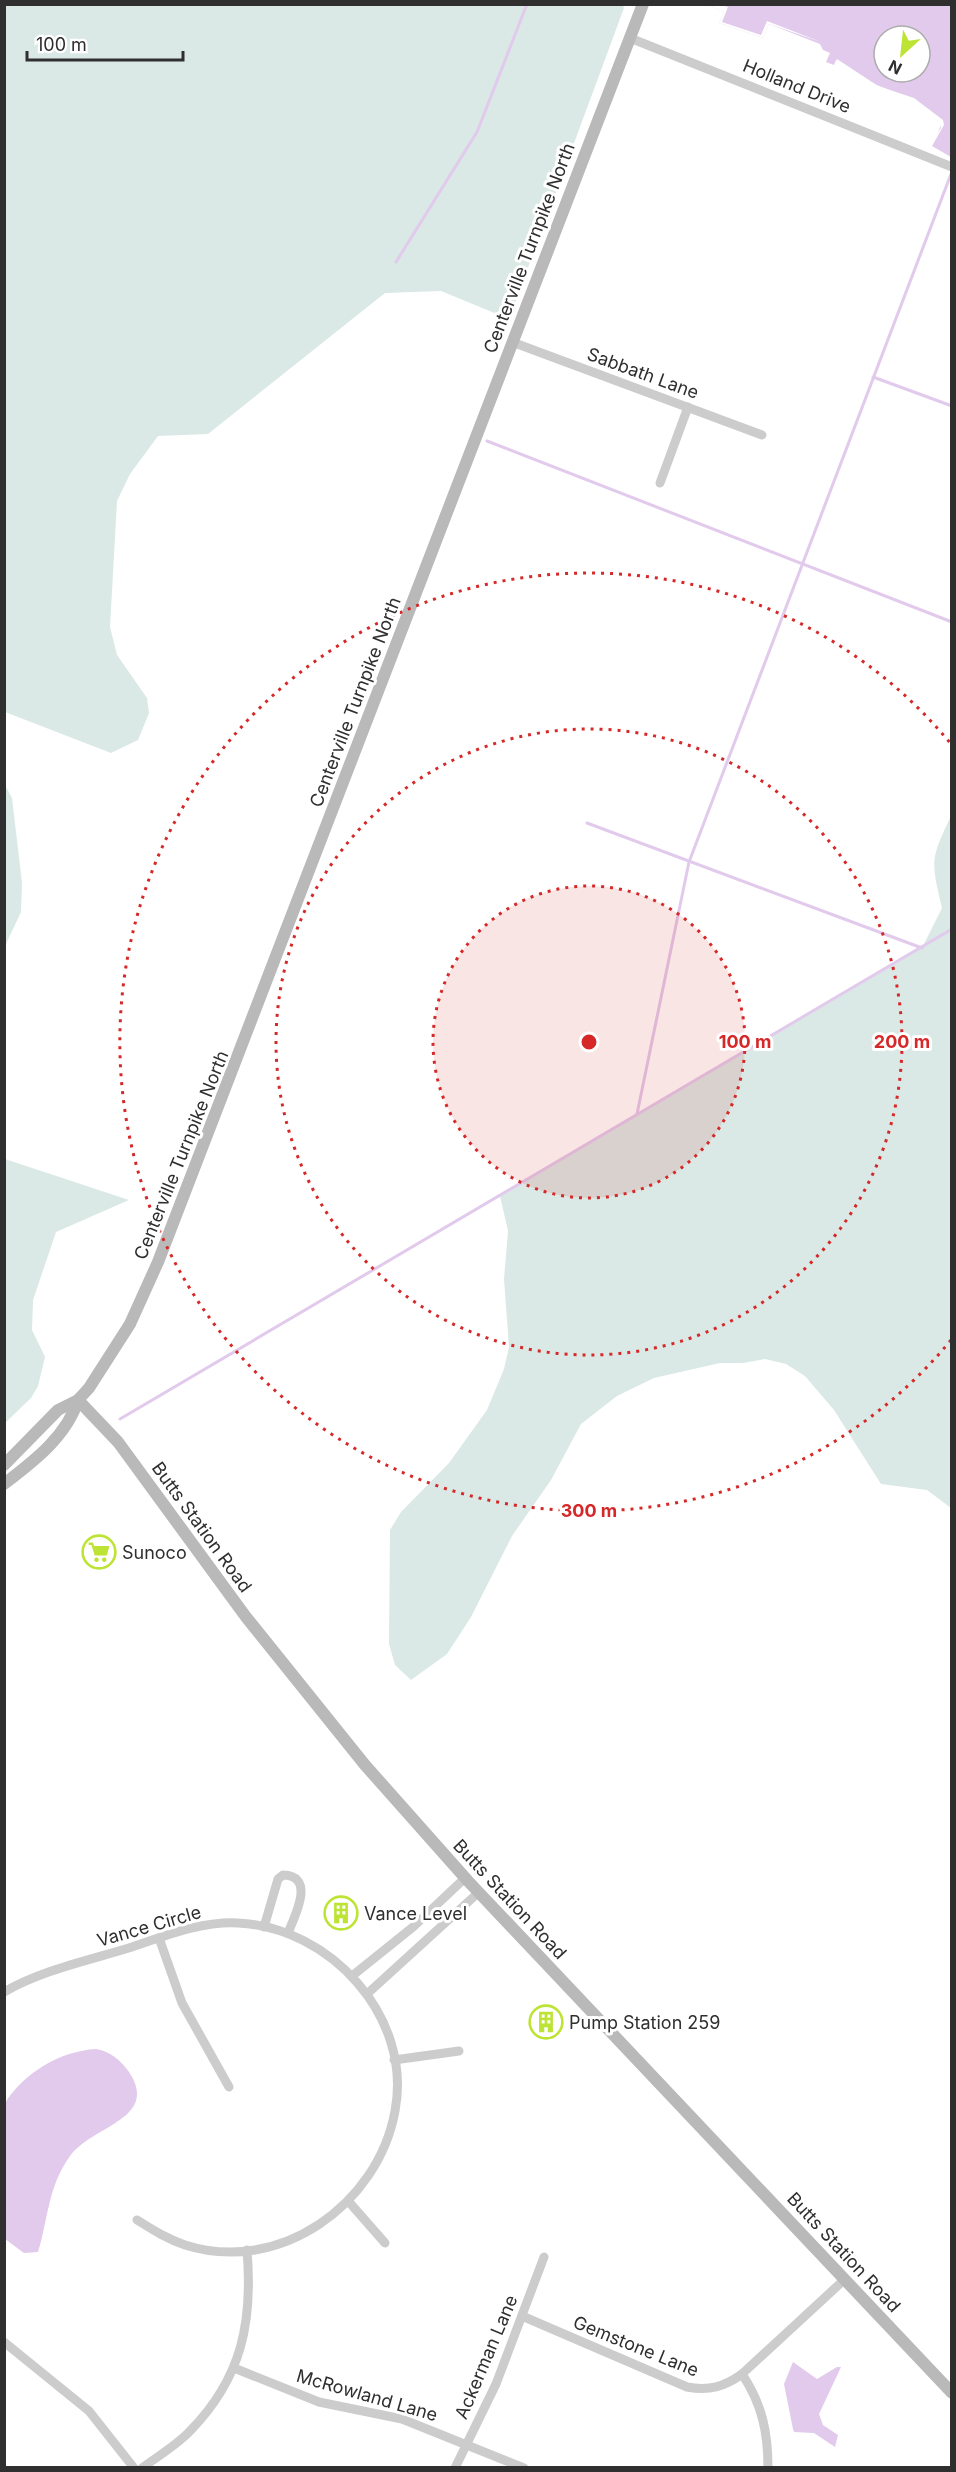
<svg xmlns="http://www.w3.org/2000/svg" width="956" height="2472" font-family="Inter,sans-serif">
	<rect width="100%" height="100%" fill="#fff"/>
	<!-- green -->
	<g fill="#dae9e5">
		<path d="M622 4 624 8 509 319 441 291 385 293 208 434 158 436 130 474 117 501 110 627 117 655 147 698 149 713 138 740 111 753 5 712V5Z"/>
		<path d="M5 785 12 798 22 883 21 912 5 946Z"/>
		<path d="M951 816V1508L927 1490 881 1484 834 1410 805 1376 786 1364 765 1359 743 1363H720L654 1378 617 1396 581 1424 551 1480 512 1536 471 1617 447 1654 411 1680 395 1665 389 1644 390 1530 401 1512 449 1463 487 1410 504 1369 509 1347 504 1279 508 1231 500 1196 922 948 942 908C931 861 930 860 951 816Z"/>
		<path d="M5 1159 129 1200 56 1232 33 1300 32 1330 45 1357 38 1386 31 1398 5 1423Z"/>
	</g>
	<!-- water -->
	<g fill="#e1caec" fill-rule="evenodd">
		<path d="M707 5H951V158L931 148 943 121 915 100 874 84 836 60 834 65 826 62 830 53 823 50 820 44 769 24 763 38 719 23 724 12ZM884 36H920V72H884Z"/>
		<path d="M96 2049C109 2051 121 2060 129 2072 160 2119 93 2125 70 2156 48 2186 48 2219 38 2252L24 2253 5 2239V2103C24 2073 60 2051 96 2049Z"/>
		<path d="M793 2362 817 2379 837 2367H841L819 2414 823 2425 838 2435 835 2447 814 2433 794 2432 793 2429 784 2384Z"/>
	</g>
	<!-- pier -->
	<g fill="#fff">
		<path d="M704 4 721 5 728 7 722 22 761 35 767 21 821 42 769 24 763 38 719 23 724 12Z"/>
		<path d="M837 59 878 86 914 98 943 120 944 125 932 146 951 157V161L931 149 930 144 941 128V121L914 101 875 87 836 61Z"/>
	</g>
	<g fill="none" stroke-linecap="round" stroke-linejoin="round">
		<!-- stream -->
		<g stroke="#e1caec" stroke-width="3">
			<path d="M396 262 477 132 527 4"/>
			<path d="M873 377 952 406"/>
			<path d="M487 441 952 622"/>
			<path d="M587 823 922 948"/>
			<path d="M637 1114 689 862 951 174"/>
			<path d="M120 1419 952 929"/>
		</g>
		<!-- street -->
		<g stroke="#ccc" stroke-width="9">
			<path d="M630 38 952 167"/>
			<path d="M512 342 762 435"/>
			<path d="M660 483 688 407"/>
			<path d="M264 1927 278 1879 283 1875C316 1876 295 1915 288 1933"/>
			<path d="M159 1938 182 2003 229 2087"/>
			<path d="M352 1976 413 1927 465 1878"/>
			<path d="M4 1992C42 1970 90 1960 132 1947 165 1936 202 1921 238 1923 330 1927 413 2017 395 2111 378 2205 279 2275 185 2245 167 2239 153 2230 137 2220"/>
			<path d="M367 1994 479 1892"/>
			<path d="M394 2060 459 2051"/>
			<path d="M349 2202 385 2243"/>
			<path d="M522 2316 687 2387C709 2391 724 2387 742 2374L845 2279"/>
			<path d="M4 2342 89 2411 134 2468"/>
			<path d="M234 2368 319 2402 402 2419 524 2468"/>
			<path d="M742 2374C762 2404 768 2432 768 2468"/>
			<path d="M142 2468C158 2456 177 2445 190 2431 242 2378 253 2322 247 2250"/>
			<path d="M455 2468 496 2384 544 2257"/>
		</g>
		<!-- secondary -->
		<g stroke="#b9b9b9" stroke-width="12">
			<path d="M78 1400 118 1442 246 1617 365 1765 468 1881 952 2393"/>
			<path d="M4 1465 58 1410 78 1400 89 1388 130 1324 158 1262 643 4"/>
			<path d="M4 1484C34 1461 67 1436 78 1400"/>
		</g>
	</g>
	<!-- distance rings -->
	<circle cx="589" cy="1042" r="156" fill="#d62828" fill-opacity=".12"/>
	<g fill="none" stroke="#d62828" stroke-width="3" stroke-dasharray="3 6">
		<circle cx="589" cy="1042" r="156"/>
		<circle cx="589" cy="1042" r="313"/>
		<path d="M951 1340A469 469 0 1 1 951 744"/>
	</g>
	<!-- icons -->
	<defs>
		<g id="supermarket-ring" transform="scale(1.725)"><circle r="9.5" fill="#fff" stroke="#bde434" stroke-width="1.5"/><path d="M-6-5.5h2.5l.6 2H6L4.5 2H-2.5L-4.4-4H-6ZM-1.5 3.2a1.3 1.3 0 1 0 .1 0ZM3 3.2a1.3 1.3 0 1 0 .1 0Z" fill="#bde434"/></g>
		<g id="building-ring" transform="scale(1.725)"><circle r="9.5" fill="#fff" stroke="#bde434" stroke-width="1.5"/><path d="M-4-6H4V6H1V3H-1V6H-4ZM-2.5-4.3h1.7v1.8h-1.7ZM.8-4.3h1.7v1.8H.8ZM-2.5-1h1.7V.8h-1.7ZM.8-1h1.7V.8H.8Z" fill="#bde434"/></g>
	</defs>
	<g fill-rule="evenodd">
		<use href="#supermarket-ring" x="99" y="1552"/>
		<use href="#building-ring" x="341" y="1913"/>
		<use href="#building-ring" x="546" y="2022"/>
	</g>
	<g text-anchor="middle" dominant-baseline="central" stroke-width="6" stroke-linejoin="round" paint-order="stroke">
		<!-- street labels -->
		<g font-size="18" fill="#2f2f2f" stroke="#fff">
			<text transform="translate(797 86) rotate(22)">Holland Drive</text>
			<text transform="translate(529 248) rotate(-69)">Centerville Turnpike North</text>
			<text transform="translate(643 373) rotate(20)">Sabbath Lane</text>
			<text transform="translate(355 702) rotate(-69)">Centerville Turnpike North</text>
			<text transform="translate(181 1155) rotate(-68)">Centerville Turnpike North</text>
			<text transform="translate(202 1527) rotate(54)">Butts Station Road</text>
			<text transform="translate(510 1899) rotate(47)">Butts Station Road</text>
			<text transform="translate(149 1926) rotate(-16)">Vance Circle</text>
			<text transform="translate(844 2252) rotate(47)">Butts Station Road</text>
			<text transform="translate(636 2346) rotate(22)">Gemstone Lane</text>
			<text transform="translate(486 2357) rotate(-67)">Ackerman Lane</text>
			<text transform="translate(367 2395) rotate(16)">McRowland Lane</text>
		</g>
		<!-- poi labels -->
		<g font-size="18" fill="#2f2f2f" stroke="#fff" text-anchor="start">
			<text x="122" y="1552">Sunoco</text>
			<text x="364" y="1913">Vance Level</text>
			<text x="569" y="2022">Pump Station 259</text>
		</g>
	</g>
	<circle cx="589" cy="1042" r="9" fill="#d62828" stroke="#fff" stroke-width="3"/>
	<g font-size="18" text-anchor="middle" font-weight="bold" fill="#d62828" stroke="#fff" stroke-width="6" stroke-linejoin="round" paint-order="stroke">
		<text x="745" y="1048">100 m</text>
		<text x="902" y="1048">200 m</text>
		<text x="589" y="1517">300 m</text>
	</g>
	<!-- border -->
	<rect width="956" height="2472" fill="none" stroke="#2f2f2f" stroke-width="12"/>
	<!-- north arrow -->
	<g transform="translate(902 54) rotate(207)"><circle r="28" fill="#ffffff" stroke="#acacac" stroke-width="1.5"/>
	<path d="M0-4.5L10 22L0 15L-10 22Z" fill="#bde434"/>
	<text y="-9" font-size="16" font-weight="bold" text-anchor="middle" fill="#2f2f2f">N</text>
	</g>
	<!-- scale -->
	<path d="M27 51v9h156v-9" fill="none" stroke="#2f2f2f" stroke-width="3"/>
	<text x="36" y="51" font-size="18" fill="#2f2f2f" stroke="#ffffff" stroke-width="4.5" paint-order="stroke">100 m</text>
</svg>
